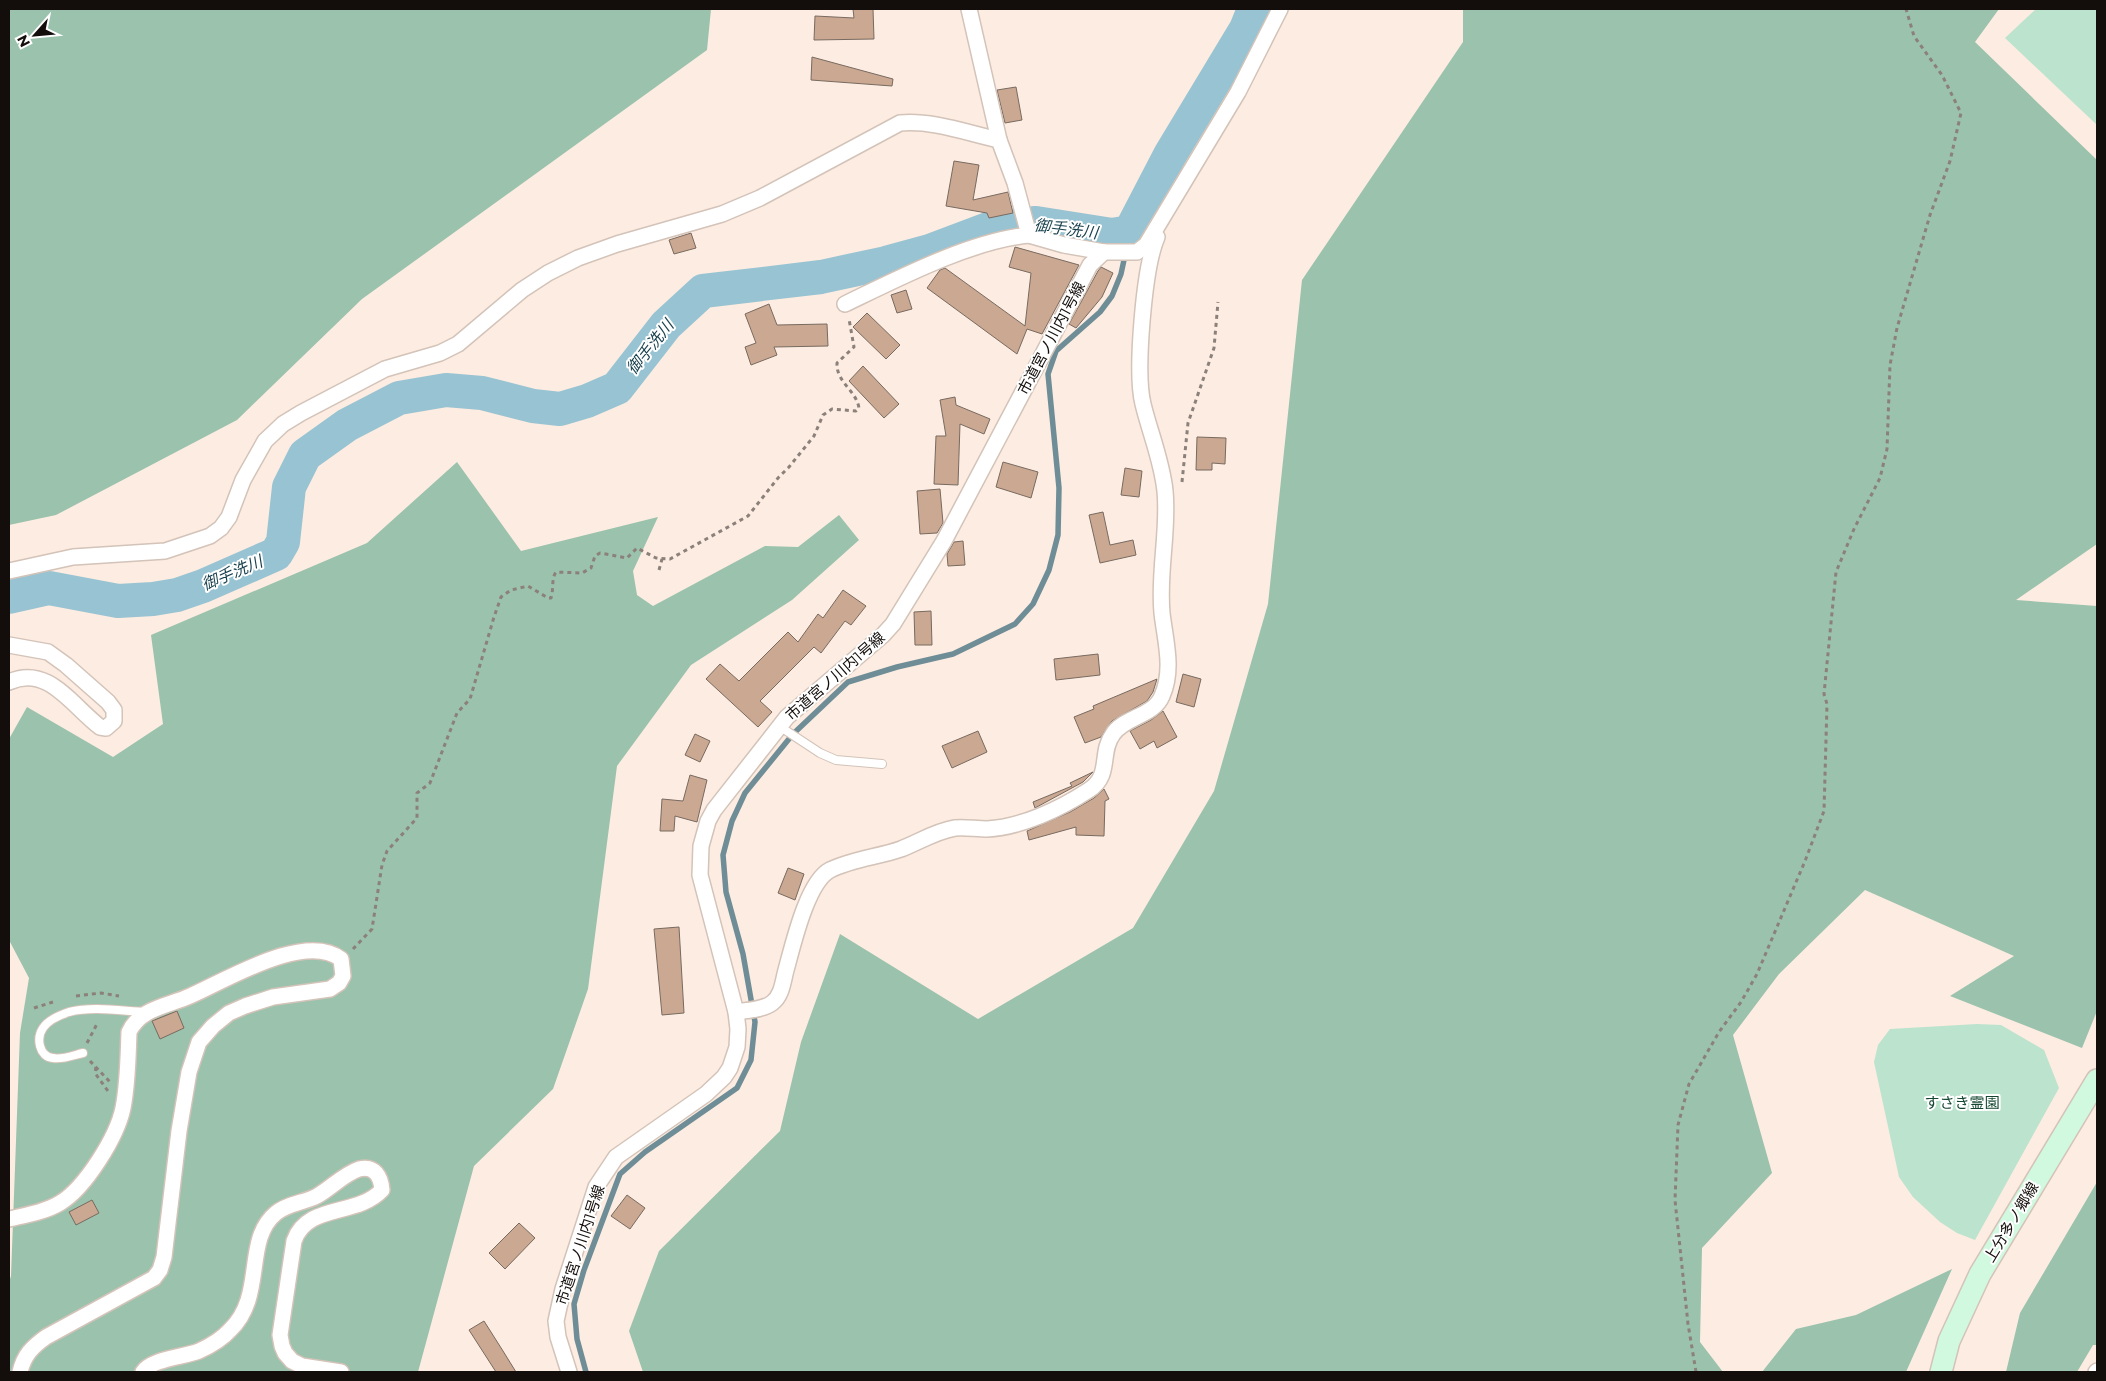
<svg xmlns="http://www.w3.org/2000/svg" width="2106" height="1381" font-family="Montserrat,'Noto Sans JP',sans-serif">
	<rect width="100%" height="100%" fill="#fdece1"/>
	<!-- green -->
	<g fill="#bbe3ce">
		<path d="M2036 9H2097V125L2005 38Z"/>
		<path d="M1977 1024 2001 1025 2044 1050 2059 1088 1975 1240 1957 1233 1940 1222 1913 1197 1899 1177 1874 1062 1878 1045 1890 1029Z"/>
	</g>
	<!-- forest -->
	<g fill="#9ac2ad">
		<path d="M9 9H711L707 50 362 299 237 420 56 515 9 525Z"/>
		<path d="M1463 9H1999L1975 42 2097 160V544L2016 600 2097 606V1011L2082 1048 1950 996 2014 956 1865 890 1779 974 1733 1035 1772 1173 1702 1248 1700 1342 1723 1372H643L629 1331 659 1251 780 1131 801 1042 840 934 978 1019 1133 928 1214 791 1268 604 1302 280 1463 42Z"/>
		<path d="M457 462 521 551 658 517 633 571 637 595 653 606 765 546 798 547 839 515 859 540 792 600 691 665 617 766 588 989 553 1089 474 1166 418 1372H9V1282L11 1276 20 1033 29 978 9 940V739L27 707 113 757 163 724 151 635 367 543Z"/>
		<path d="M2097 1182V1345H2093L2077 1372H2006L2020 1313Z"/>
		<path d="M1952 1269 1906 1372H1762L1796 1329 1856 1315Z"/>
	</g>
	<g fill="none" stroke-linecap="round" stroke-linejoin="round">
		<!-- stream -->
		<path stroke="#6f8d96" stroke-width="5.5" d="M586 1372 577 1339 574 1304 584 1270 620 1174 645 1152 737 1088 751 1060 755 1022 743 954 726 892 723 855 732 821 745 793 793 734 848 682 897 667 953 654 1015 624 1033 604 1049 570 1058 535 1059 488 1048 374 1056 351 1100 312 1112 296 1121 274 1130 232"/>
		<!-- river -->
		<path stroke="#97c3d2" stroke-width="34" d="M9 597 49 588 118 601 153 599 177 595 203 586 276 554 283 542 289 487 305 455 347 425 399 398 446 390 482 393 533 406 560 409 587 401 617 388 666 325 703 291 821 277 886 263 930 251 991 228 1036 223 1112 235 1130 232 1170 155 1246 29 1254 9"/>
	</g>
	<!-- building -->
	<g fill="#caa891" stroke="#786a60">
		<path d="M853 9H873L874 39 814 40 815 16 854 18Z"/>
		<path d="M812 57 893 79 892 86 811 80Z"/>
		<path d="M1016 87 1022 120 1005 123 997 90Z"/>
		<path d="M954 161 979 165 973 200 1008 192 1013 213 989 218 987 213 946 206Z"/>
		<path d="M691 233 696 248 674 254 669 240Z"/>
		<path d="M1015 247 1079 265 1042 334 1027 329 1017 354 927 288 940 270 945 268 1025 326 1031 273 1009 267Z"/>
		<path d="M1101 267 1113 273 1102 297 1076 328 1069 324 1098 271Z"/>
		<path d="M906 290 912 309 897 313 891 295Z"/>
		<path d="M769 304 777 325 827 324 828 346 774 347 777 355 751 365 745 347 756 343 745 314Z"/>
		<path d="M867 313 900 345 886 359 853 327Z"/>
		<path d="M863 366 899 404 884 418 849 381Z"/>
		<path d="M955 397 956 405 990 419 984 434 960 424 958 485 934 484 936 436H946L940 400Z"/>
		<path d="M1197 437 1226 438 1225 464 1212 463V470H1196Z"/>
		<path d="M1003 462 1038 472 1031 498 996 487Z"/>
		<path d="M1125 468 1142 471 1139 497 1121 495Z"/>
		<path d="M940 489 943 523 937 533 920 534 917 491Z"/>
		<path d="M1103 512 1110 545 1133 540 1136 555 1100 563 1089 515Z"/>
		<path d="M963 541 965 565 948 566 947 554 954 542Z"/>
		<path d="M843 590 866 606 851 625 845 621 821 653 814 647 760 701 772 712 758 727 706 679 720 664 739 681 788 632 798 642 818 614 823 618Z"/>
		<path d="M931 611 932 645H915L914 612Z"/>
		<path d="M1098 654 1100 675 1056 680 1054 659Z"/>
		<path d="M1183 674 1201 679 1194 707 1176 702Z"/>
		<path d="M1157 679 1153 692 1147 701 1112 721 1101 737 1085 743 1074 717 1094 709 1093 706Z"/>
		<path d="M1163 711 1177 737 1157 748 1154 741 1140 749 1130 731 1151 720Z"/>
		<path d="M978 731 987 752 952 768 942 746Z"/>
		<path d="M695 734 710 741 700 762 685 755Z"/>
		<path d="M1093 772 1083 782 1035 808 1033 802 1072 786 1070 783Z"/>
		<path d="M690 775 707 780 697 822 675 816 674 831H660L662 799 683 801Z"/>
		<path d="M1104 789 1109 799 1105 801 1104 836 1076 835V827L1029 840 1027 831 1070 812 1094 798Z"/>
		<path d="M788 868 804 874 795 900 778 893Z"/>
		<path d="M679 927 684 1013 662 1015 654 929Z"/>
		<path d="M177 1011 184 1028 160 1039 152 1021Z"/>
		<path d="M627 1195 645 1208 630 1229 611 1216Z"/>
		<path d="M92 1200 99 1213 76 1225 69 1212Z"/>
		<path d="M519 1223 535 1238 505 1269 489 1253Z"/>
		<path d="M484 1321 503 1351 516 1372H496L469 1330Z"/>
	</g>
	<g fill="none" stroke-linecap="round" stroke-linejoin="round">
		<!-- lane casing -->
		<g stroke="#d3c3b8" stroke-width="10">
			<g id="lane">
				<path d="M779 726 820 753 836 760 882 764"/>
				<path d="M83 1053C74 1055 62 1060 53 1058 39 1057 36 1038 43 1028 48 1020 60 1015 69 1012 93 1006 122 1011 146 1012"/>
			</g>
		</g>
		<!-- street casing -->
		<g stroke="#d3c3b8" stroke-width="18">
			<g id="street">
				<path d="M969 9 999 140"/>
				<path d="M845 304C899 278 970 241 1029 235"/>
				<path d="M9 571 73 557 165 551 210 536 221 528 229 517 243 480 265 441 283 424 301 413 385 369 440 353 458 344 522 290 548 273 578 258 617 244 722 214 760 198 900 123C933 120 967 133 999 140L1015 183 1029 235 1064 245 1104 252"/>
				<path d="M9 645 48 652 66 665 108 702 114 710V721L106 728 100 727C72 706 48 664 9 682"/>
				<path d="M736 1012C747 1010 763 1010 772 1003 782 996 783 981 786 970 793 945 807 882 830 870 852 859 878 857 901 849 919 842 936 831 955 828 965 827 976 829 987 829 1022 827 1060 809 1089 790 1112 775 1099 753 1113 734 1124 717 1154 716 1162 696 1174 669 1165 640 1162 613 1158 572 1169 531 1165 491 1162 461 1150 433 1143 404 1135 372 1144 267 1157 237"/>
				<path d="M9 1219C26 1215 45 1212 60 1203 85 1188 117 1137 123 1108 128 1083 128 1057 129 1032 140 1008 168 1006 190 996 225 981 305 931 341 959L343 976 339 983 330 989 273 997 245 1006 229 1013 213 1026 199 1042 189 1072 179 1131 164 1257 160 1270 154 1278 46 1337C32 1347 24 1355 20 1372"/>
				<path d="M143 1372C151 1359 184 1357 199 1351 210 1346 222 1339 230 1330 266 1296 243 1240 276 1213 288 1203 304 1203 317 1196 331 1188 344 1174 359 1169 375 1165 381 1177 382 1190 357 1217 307 1203 294 1241L280 1335 282 1346 285 1353 292 1361 302 1366 341 1372"/>
				<path d="M569 1372 558 1337 556 1321 563 1289 596 1187 616 1157 706 1094 724 1077 730 1068 737 1047 738 1029 736 1012 700 875 701 846 708 821 714 810 787 717 883 635 893 624 944 541 1090 265 1104 252H1137L1146 245 1238 92 1280 9"/>
				<path d="M2096 1372 2097 1371"/>
			</g>
		</g>
		<!-- secondary casing -->
		<g stroke="#d3c3b8" stroke-width="24">
			<path id="secondary" d="M1941 1372 1949 1341 1980 1274 2097 1080"/>
		</g>
		<!-- path -->
		<g stroke="#8c817a" stroke-width="3" stroke-dasharray="4 4" stroke-linecap="butt">
			<path d="M1182 482 1188 423 1214 348 1218 302"/>
			<path d="M659 570 662 559"/>
			<path d="M353 949 372 929 382 865 387 851 417 818V793L430 783 457 713 470 699 494 617 501 597 511 590 528 586 548 598H551C554 589 551 579 556 572L582 573 591 568 595 556 600 553 627 558 637 548 656 558 670 559 748 516 778 478 789 467 814 436 823 415 832 409 856 411 859 408C856 390 836 382 837 363L854 347 849 319"/>
			<path d="M76 996 101 993 119 996"/>
			<path d="M34 1008 53 1002"/>
			<path d="M87 1043 98 1022"/>
			<path d="M90 1061 110 1082"/>
			<path d="M96 1067 95 1073 108 1091"/>
			<path d="M1696 1372 1688 1324 1675 1200 1678 1125 1689 1084 1719 1032 1741 1002 1757 974 1805 861 1824 811 1827 704 1824 694 1836 572 1854 529 1880 478 1887 449 1890 365 1897 328 1930 215 1950 161 1961 113 1942 75 1914 36 1906 9"/>
		</g>
		<!-- lane -->
		<use href="#lane" stroke="#fff" stroke-width="8"/>
		<!-- street -->
		<use href="#street" stroke="#fff" stroke-width="15"/>
		<!-- secondary -->
		<use href="#secondary" stroke="#d0f9df" stroke-width="21"/>
	</g>
	<g text-anchor="middle" dominant-baseline="central" stroke-width="4" stroke-linejoin="round" paint-order="stroke">
		<!-- street labels -->
		<g font-size="15" fill="#130e0b" stroke="#fff">
			<text transform="translate(1051 338) rotate(-62)">市道宮ノ川内1号線</text>
			<text transform="translate(835 676) rotate(-41)">市道宮ノ川内1号線</text>
			<text transform="translate(2011 1222) rotate(-59)">上分多ノ郷線</text>
			<text transform="translate(580 1245) rotate(-72)">市道宮ノ川内1号線</text>
		</g>
		<!-- park labels -->
		<g font-size="15" fill="#144631" stroke="#fff">
			<text x="1962" y="1102">すさき霊園</text>
		</g>
		<!-- water labels -->
		<g font-size="16" font-style="italic" fill="#173f4b" stroke="#fff">
			<text transform="translate(1066 229) rotate(7)">御手洗川</text>
			<text transform="translate(650 347) rotate(-51)">御手洗川</text>
			<text transform="translate(232 573) rotate(-23)">御手洗川</text>
		</g>
	</g>
	<!-- border -->
	<rect width="2106" height="1381" fill="none" stroke="#130e0b" stroke-width="20"/>
	<!-- north arrow -->
	<g transform="translate(35 35) rotate(243)" stroke="#ffffff" stroke-width="4" paint-order="stroke">
	<path d="M0-4L9 19L0 12L-9 19Z" fill="#130e0b"/>
	<text y="-8" font-size="14" font-weight="bold" text-anchor="middle" fill="#130e0b">N</text>
	</g>
</svg>
